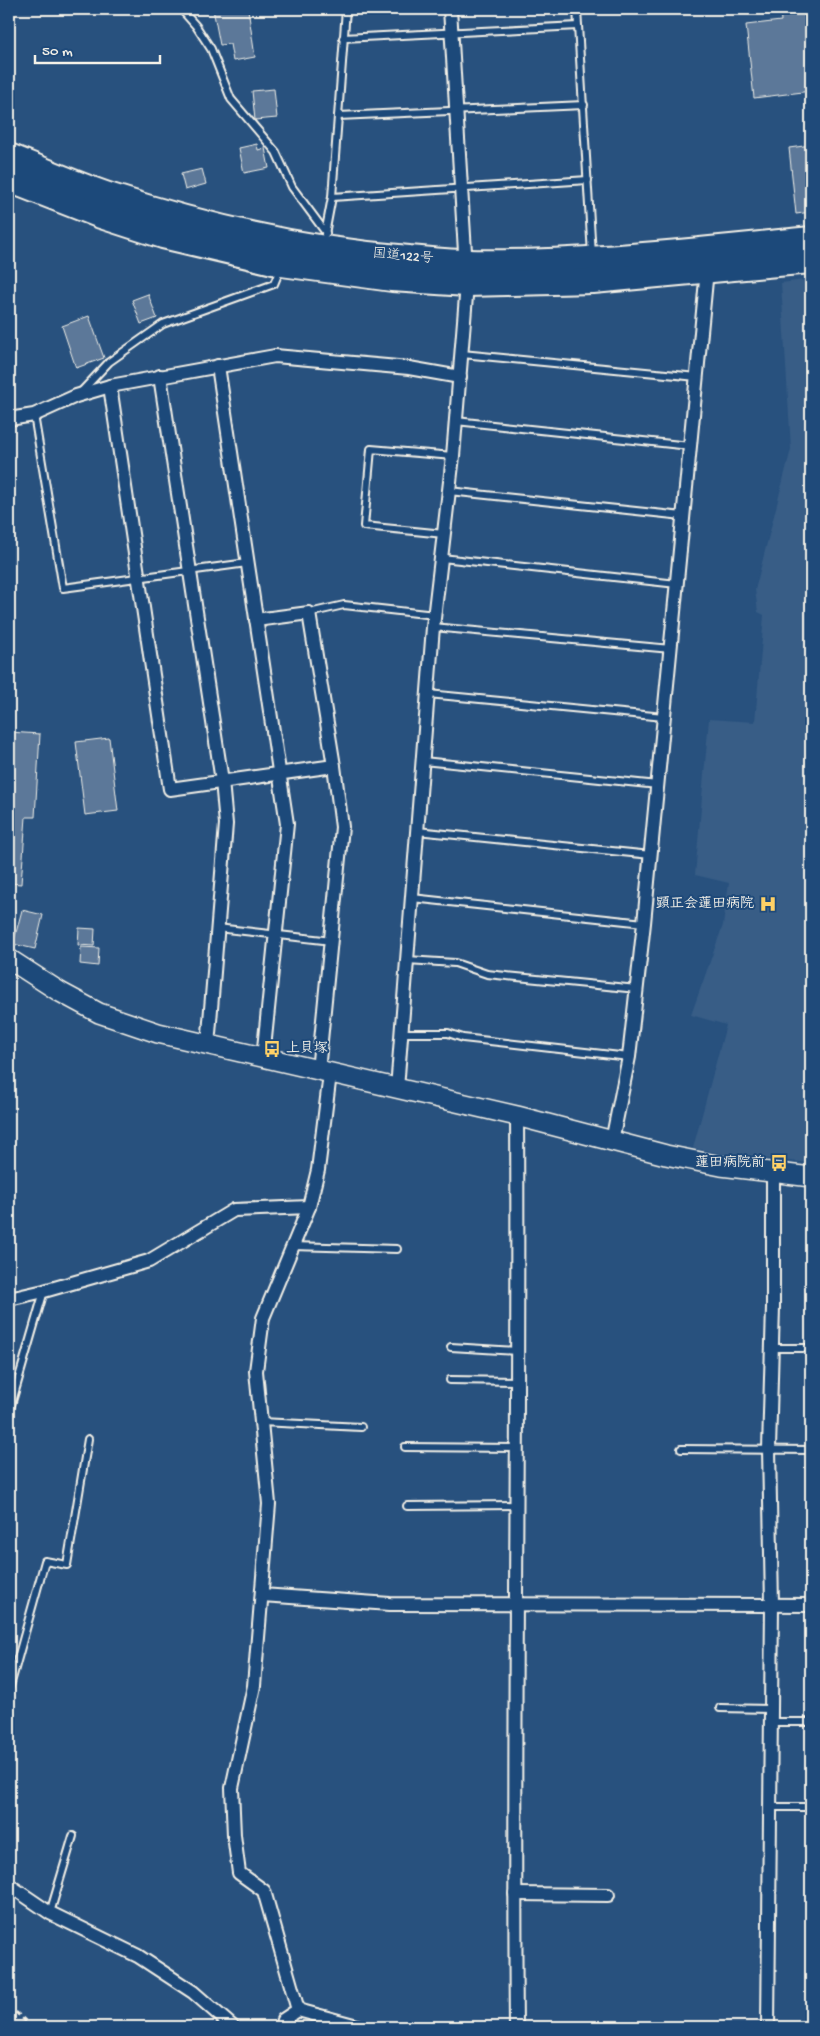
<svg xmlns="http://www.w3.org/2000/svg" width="820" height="2036" font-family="'Gochi Hand','Klee One',sans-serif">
	<rect width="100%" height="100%" fill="#28517e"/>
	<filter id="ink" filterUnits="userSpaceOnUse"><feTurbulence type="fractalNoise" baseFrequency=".02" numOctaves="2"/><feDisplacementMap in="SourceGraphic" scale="10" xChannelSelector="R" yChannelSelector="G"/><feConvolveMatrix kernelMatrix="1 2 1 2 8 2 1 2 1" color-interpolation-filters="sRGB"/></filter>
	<g filter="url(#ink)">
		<!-- built -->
		<path fill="#375d86" d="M811 279V1163L727 1155 693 1148 726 1025 691 1015 723 925 729 883 695 875 709 719 755 722 764 615 758 612 755 590 791 449 781 283Z"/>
		<!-- building -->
		<g fill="#5b7899" stroke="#f4f1e8">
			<path d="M213 9H248L255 57 233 61 230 44 220 45Z"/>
			<path d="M780 9H811V91L754 98 746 25 781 21Z"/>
			<path d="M274 89 277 118 255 120 252 91Z"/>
			<path d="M257 144 258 150 265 148 269 168 244 173 239 148Z"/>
			<path d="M811 145V212L796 214 789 148Z"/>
			<path d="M202 169 206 184 185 190 181 174Z"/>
			<path d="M148 294 157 318 141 324 132 300Z"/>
			<path d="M89 316 104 358 76 368 62 326Z"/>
			<path d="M9 732 40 734 35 817H26L21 884 9 883Z"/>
			<path d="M109 738 118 811 85 815 76 742Z"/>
			<path d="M22 910 43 915 35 949 13 944Z"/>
			<path d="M79 928 95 929 94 946 78 945Z"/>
			<path d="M81 947 99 948 98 966 80 964Z"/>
		</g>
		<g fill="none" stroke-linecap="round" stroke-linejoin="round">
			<!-- lane casing -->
			<g stroke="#f4f1e8" stroke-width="10">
				<g id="lane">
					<path d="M181 9 196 26 211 49 231 99 276 152 292 187 326 233"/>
					<path d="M577 9 592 255"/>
					<path d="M343 38 578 26"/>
					<path d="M338 116 584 105"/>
					<path d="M332 197 588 180"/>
					<path d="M325 234 332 197 346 9"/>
					<path d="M462 354 697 377"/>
					<path d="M80 393 109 362 163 324 274 284 281 267"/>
					<path d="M34 415 63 588 247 563"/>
					<path d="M456 421 690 446"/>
					<path d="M449 491 683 516"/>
					<path d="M444 534 364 526 371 449 453 456"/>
					<path d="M442 558 677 584"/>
					<path d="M309 613 344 605 435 615"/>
					<path d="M433 627 671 649"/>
					<path d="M428 694 664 717"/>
					<path d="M423 761 658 785"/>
					<path d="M417 831 651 855"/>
					<path d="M412 898 644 923"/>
					<path d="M217 928 332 941"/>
					<path d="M407 960 455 963 487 974 637 989"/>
					<path d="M401 1033H448L463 1038 629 1057"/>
					<path d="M292 1246 397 1249"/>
					<path d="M451 1347 517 1351"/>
					<path d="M772 1348H811"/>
					<path d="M450 1380 518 1381"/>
					<path d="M9 1412 44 1291"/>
					<path d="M261 1422 361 1427"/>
					<path d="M405 1447 517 1448"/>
					<path d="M681 1449 811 1450"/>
					<path d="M407 1506 517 1505"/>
					<path d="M9 1690 45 1561 67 1565 88 1439"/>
					<path d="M720 1708 772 1709"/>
					<path d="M771 1722H811"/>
					<path d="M771 1807H811"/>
					<path d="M50 1913 73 1836"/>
				</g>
			</g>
			<!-- street casing -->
			<g stroke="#f4f1e8" stroke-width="16">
				<g id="street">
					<path d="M218 366 287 824 263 1058"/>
					<path d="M160 376 222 781 226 824 208 1046"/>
					<path d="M110 386 170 789 334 766"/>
					<path d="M9 419 34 415 76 396 110 386 275 356 409 368 460 377"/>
					<path d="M256 620 309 613 334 766 342 827 318 1071"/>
					<path d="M397 1089 433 627 453 456 467 284 450 9"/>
					<path d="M612 1141 629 1057 644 923 707 270"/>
					<path d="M9 1299 44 1291 149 1261 234 1210 309 1207"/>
					<path d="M262 1595 390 1604 811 1605"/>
					<path d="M9 1885 50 1913 138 1956 193 1992 233 2027"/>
					<path d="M515 1894 608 1895"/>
					<path d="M298 2010 264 1891 239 1873 234 1835 232 1788 254 1686 269 1504 256 1371 263 1318 309 1207 318 1170 330 1074"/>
					<path d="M281 2027 283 2020 298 2010 361 2027"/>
					<path d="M516 2027C513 1723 519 1420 517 1116"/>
					<path d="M768 2027 772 1605 769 1449 773 1307V1173"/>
				</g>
			</g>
			<!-- secondary casing -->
			<g stroke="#f4f1e8" stroke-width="22">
				<path id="secondary" d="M9 959 60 992 99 1013 158 1033 517 1116 666 1155 721 1166 811 1177"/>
			</g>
			<!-- highway casing -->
			<g stroke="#f4f1e8" stroke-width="28">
				<g id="highway">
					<path d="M9 156C42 169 75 184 108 195 206 227 307 250 409 258 429 260 448 262 467 262 582 264 697 250 811 239"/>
					<path d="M9 180 101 216 163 236 282 264 392 279 467 284 593 281 811 261"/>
				</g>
			</g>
			<!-- path -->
			<g stroke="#f4f1e8" stroke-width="3" stroke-dasharray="5 4" stroke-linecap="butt">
				<path d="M9 2006 32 2027"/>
				<path d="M21 2027 25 2021"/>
			</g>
			<!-- lane -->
			<use href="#lane" stroke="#1f4a7a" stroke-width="6"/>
			<!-- street -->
			<use href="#street" stroke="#1f4a7a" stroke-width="12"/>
			<!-- secondary -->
			<use href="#secondary" stroke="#1f4a7a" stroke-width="19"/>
			<!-- highway -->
			<use href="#highway" stroke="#1f4a7a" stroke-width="24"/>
		</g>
	</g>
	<!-- icons -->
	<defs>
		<g id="hospital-bare" transform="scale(1.35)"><path d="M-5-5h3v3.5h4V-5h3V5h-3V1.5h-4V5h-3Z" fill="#ffd166" stroke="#1f4a7a" stroke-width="2.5" paint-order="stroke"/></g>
		<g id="bus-bare" transform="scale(1.35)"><path d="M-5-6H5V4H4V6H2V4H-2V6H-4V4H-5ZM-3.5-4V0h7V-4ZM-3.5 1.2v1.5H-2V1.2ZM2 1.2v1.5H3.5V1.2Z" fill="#ffd166" stroke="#1f4a7a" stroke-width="2.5" paint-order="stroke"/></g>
	</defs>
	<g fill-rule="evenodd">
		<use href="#hospital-bare" x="768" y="904"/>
		<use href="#bus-bare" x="272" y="1049"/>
		<use href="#bus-bare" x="779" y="1163"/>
	</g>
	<g text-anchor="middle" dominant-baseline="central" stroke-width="4" stroke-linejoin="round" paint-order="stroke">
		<!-- street labels -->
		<g font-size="14" fill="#f4f1e8" stroke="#1f4a7a">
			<text transform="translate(403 257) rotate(5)">国道122号</text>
		</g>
		<!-- poi labels -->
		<g font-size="14" font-weight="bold" fill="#f4f1e8" stroke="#1f4a7a" text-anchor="end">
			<text x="754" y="904">顕正会蓮田病院</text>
			<text x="286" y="1049" text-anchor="start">上貝塚</text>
			<text x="765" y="1163">蓮田病院前</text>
		</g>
	</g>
	<!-- margin -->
	<rect width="820" height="2036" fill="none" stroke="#1f4a7a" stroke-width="30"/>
	<rect x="15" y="15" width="790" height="2006" fill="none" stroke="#f4f1e8" stroke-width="2" filter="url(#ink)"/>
	<!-- scale -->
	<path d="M35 55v8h125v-8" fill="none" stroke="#f4f1e8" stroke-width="2.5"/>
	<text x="42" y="55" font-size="15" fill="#f4f1e8" stroke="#1f4a7a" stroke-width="4" paint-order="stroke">50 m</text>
</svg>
